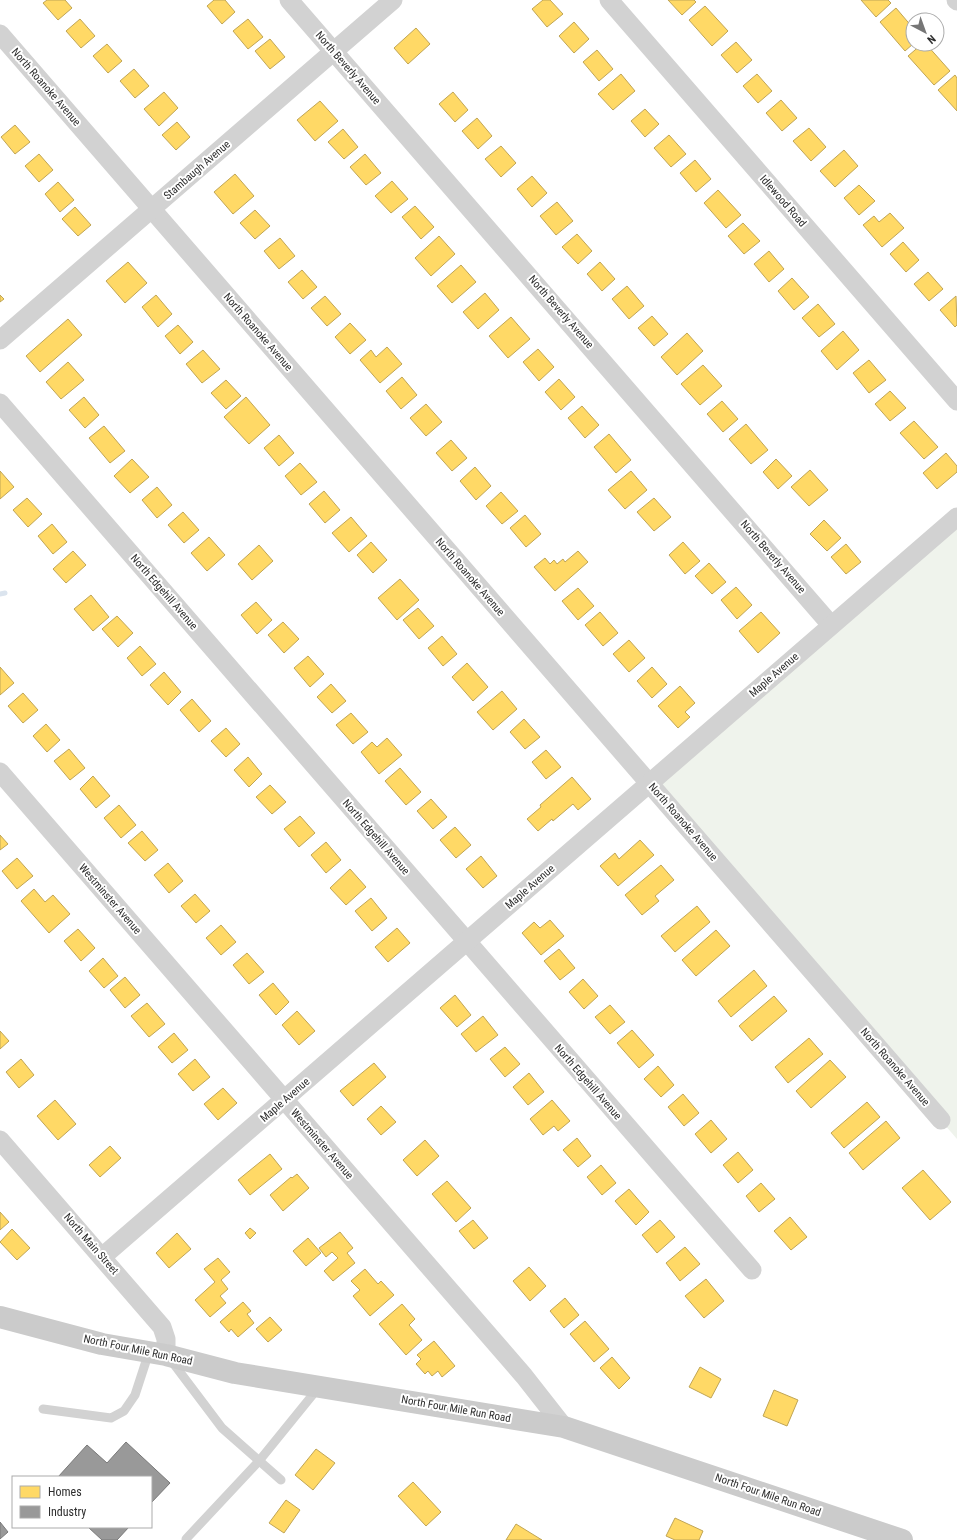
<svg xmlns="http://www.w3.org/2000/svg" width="957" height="1540" font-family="'Roboto Condensed',sans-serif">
	<rect width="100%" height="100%" fill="#fff"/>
	<!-- green -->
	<path fill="#eff3ec" d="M957 517V1139L649 784Z"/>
	<!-- homes -->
	<g fill="#ffd966" stroke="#c0a555">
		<path d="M47 0H65L72 8 58 20 43 3Z"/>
		<path d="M214 0H225L235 12 222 24 207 6Z"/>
		<path d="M543 0H550L563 14 547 27 532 9Z"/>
		<path d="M668 0H694L696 2 682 15Z"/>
		<path d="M861 0H888L891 3 876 17Z"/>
		<path d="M705 6 728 31 712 46 689 20Z"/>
		<path d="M896 8 913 28V44L905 51 880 22Z"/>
		<path d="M80 19 95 36 81 48 66 31Z"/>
		<path d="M248 19 263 37 248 49 233 31Z"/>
		<path d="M574 22 589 39 574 53 559 36Z"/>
		<path d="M416 28 430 44 408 64 394 48Z"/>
		<path d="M270 39 285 57 270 69 255 51Z"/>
		<path d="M736 42 752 60 737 73 721 55Z"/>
		<path d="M107 44 122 61 108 73 93 56Z"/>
		<path d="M922 44H926L950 71 934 85 908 56Z"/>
		<path d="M597 50 613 69 599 81 583 62Z"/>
		<path d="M134 69 149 86 135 98 120 81Z"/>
		<path d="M621 74 635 91 613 110 598 94Z"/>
		<path d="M757 74 772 91 758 103 743 86Z"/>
		<path d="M955 75 957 78V111L938 90Z"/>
		<path d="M164 92 178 108 159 126 144 109Z"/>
		<path d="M453 92 468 110 455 122 439 104Z"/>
		<path d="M781 100 797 118 782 131 766 113Z"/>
		<path d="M320 101 338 121 315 141 297 120Z"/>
		<path d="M645 109 659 124 645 137 631 121Z"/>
		<path d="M477 118 492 136 478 149 462 131Z"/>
		<path d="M177 122 190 137 176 150 162 135Z"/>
		<path d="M15 125 30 142 15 154 1 137Z"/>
		<path d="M809 128 826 147 811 161 793 141Z"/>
		<path d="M343 129 358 147 344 159 328 142Z"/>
		<path d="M669 135 686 154 671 167 654 148Z"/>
		<path d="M501 146 516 163 501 177 485 159Z"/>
		<path d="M844 150 858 166 835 187 820 171Z"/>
		<path d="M39 154 53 170 39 182 25 166Z"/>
		<path d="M365 154 381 173 366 185 350 167Z"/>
		<path d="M695 160 711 179 696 192 680 173Z"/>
		<path d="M235 174 254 196 233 214 214 192Z"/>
		<path d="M532 176 547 193 532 207 517 189Z"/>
		<path d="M392 181 408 199 391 213 375 196Z"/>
		<path d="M58 182 74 200 60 212 45 194Z"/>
		<path d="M859 185 875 201 859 215 844 198Z"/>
		<path d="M718 190 741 215 726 228 704 203Z"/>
		<path d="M557 202 573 221 556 235 540 216Z"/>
		<path d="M415 206 434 227 421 239 402 217Z"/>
		<path d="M75 207 91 225 78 236 62 219Z"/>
		<path d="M255 210 270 226 255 239 240 223Z"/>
		<path d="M890 213 904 228 882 247 863 225 874 216 879 222Z"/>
		<path d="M743 223 760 241 744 254 728 236Z"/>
		<path d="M577 234 592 251 578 264 562 247Z"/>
		<path d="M439 236 455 254 431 276 415 258Z"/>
		<path d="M280 238 295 256 279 269 264 251Z"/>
		<path d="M903 242 919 260 906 272 890 254Z"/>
		<path d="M769 251 784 269 769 282 754 264Z"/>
		<path d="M128 262 147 283 125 303 106 281Z"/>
		<path d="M600 262 615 279 602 291 587 274Z"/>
		<path d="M461 265 476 282 452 303 437 286Z"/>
		<path d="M302 270 317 287 303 299 288 282Z"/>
		<path d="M928 272 943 289 929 301 914 284Z"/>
		<path d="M792 278 809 297 794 310 778 291Z"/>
		<path d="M627 286 644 306 629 319 612 299Z"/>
		<path d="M485 293 499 310 478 329 463 312Z"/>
		<path d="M0 295 4 299 0 302Z"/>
		<path d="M156 295 172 314 158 327 142 307Z"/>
		<path d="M325 296 341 314 327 326 311 308Z"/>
		<path d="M956 296 957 325 955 327 940 310Z"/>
		<path d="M818 304 835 324 819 337 802 318Z"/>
		<path d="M652 316 668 334 654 346 638 328Z"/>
		<path d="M511 317 530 339 508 358 489 336Z"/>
		<path d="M68 319 82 335 40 372 26 356Z"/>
		<path d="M350 323 366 340 350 354 335 337Z"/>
		<path d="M178 325 193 342 180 354 165 336Z"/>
		<path d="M843 331 859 350 837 370 821 351Z"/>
		<path d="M687 333 703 351 677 375 661 357Z"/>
		<path d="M387 347 402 364 380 383 360 360 371 350 376 357Z"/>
		<path d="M538 349 554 367 539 381 523 362Z"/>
		<path d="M203 350 220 369 202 383 186 364Z"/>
		<path d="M869 360 886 380 869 393 853 373Z"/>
		<path d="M68 362 84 380 61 399 46 382Z"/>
		<path d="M703 365 722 386 700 405 681 384Z"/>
		<path d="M402 377 417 395 401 409 386 391Z"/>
		<path d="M559 379 575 397 561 410 545 392Z"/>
		<path d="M226 380 241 396 226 409 211 393Z"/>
		<path d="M890 391 906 408 890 421 875 404Z"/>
		<path d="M84 397 99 415 85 428 69 410Z"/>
		<path d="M246 397 270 425 249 444 224 417Z"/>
		<path d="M722 401 738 419 723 432 707 414Z"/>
		<path d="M426 404 442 422 426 436 410 418Z"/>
		<path d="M582 406 599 425 585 438 568 418Z"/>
		<path d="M914 421 938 447 924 459 900 433Z"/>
		<path d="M746 424 768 450 751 464 729 439Z"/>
		<path d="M104 426 125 451 110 463 89 438Z"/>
		<path d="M609 434 631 460 616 473 594 447Z"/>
		<path d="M279 435 294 453 279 466 264 448Z"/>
		<path d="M451 440 467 458 452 471 436 453Z"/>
		<path d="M946 453 957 466V472L937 489 923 473Z"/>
		<path d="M132 459 149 477 130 493 114 476Z"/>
		<path d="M776 459 792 476 778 489 763 472Z"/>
		<path d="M300 463 317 482 301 495 285 476Z"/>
		<path d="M475 467 491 486 476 500 460 481Z"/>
		<path d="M810 470 828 490 809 506 791 487Z"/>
		<path d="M0 471 14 487 0 499Z"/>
		<path d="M631 471 647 490 625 509 608 490Z"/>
		<path d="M157 487 172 505 157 518 142 500Z"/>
		<path d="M324 491 340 510 325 523 309 504Z"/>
		<path d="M501 492 518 511 502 524 486 506Z"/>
		<path d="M27 498 42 514 28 527 13 510Z"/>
		<path d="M654 498 671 517 654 531 637 512Z"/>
		<path d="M183 512 199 530 184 543 168 525Z"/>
		<path d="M525 515 541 534 526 547 510 528Z"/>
		<path d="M351 517 367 536 349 552 332 533Z"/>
		<path d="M824 520 841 538 827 551 810 534Z"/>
		<path d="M52 524 67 542 53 554 38 536Z"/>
		<path d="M209 537 225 555 207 571 191 553Z"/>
		<path d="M371 542 387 560 373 573 357 555Z"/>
		<path d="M683 542 700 561 685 574 669 555Z"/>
		<path d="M846 544 861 562 846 574 831 557Z"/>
		<path d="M259 545 273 561 252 580 238 564Z"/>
		<path d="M73 551 86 565 66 583 53 569Z"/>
		<path d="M578 551 588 562 555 591 534 567 545 558 550 564 554 560 557 564 563 559 565 562Z"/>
		<path d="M709 563 726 582 712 594 695 576Z"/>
		<path d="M400 579 419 600 397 620 378 598Z"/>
		<path d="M736 587 752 605 737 619 721 600Z"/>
		<path d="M578 588 594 606 578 620 562 601Z"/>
		<path d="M91 595 109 617 93 631 74 609Z"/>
		<path d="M256 602 272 620 257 634 241 615Z"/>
		<path d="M418 608 434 626 419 639 403 620Z"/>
		<path d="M600 612 618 633 603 646 585 625Z"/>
		<path d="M761 612 780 633 758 653 739 631Z"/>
		<path d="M117 616 133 633 118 647 102 629Z"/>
		<path d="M283 622 299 639 284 653 268 635Z"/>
		<path d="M442 636 457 654 443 666 428 648Z"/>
		<path d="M629 640 645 658 629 672 613 654Z"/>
		<path d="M140 646 156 664 142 676 127 658Z"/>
		<path d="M308 656 324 674 310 687 294 668Z"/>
		<path d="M467 663 488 687 473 701 452 677Z"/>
		<path d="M0 667 14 683 0 695Z"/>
		<path d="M652 667 667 684 652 698 637 681Z"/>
		<path d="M164 672 181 692 168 705 150 685Z"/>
		<path d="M331 684 346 701 332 713 317 697Z"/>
		<path d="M680 686 695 703 685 712 690 717 678 728 658 706Z"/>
		<path d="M502 691 517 709 493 730 477 712Z"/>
		<path d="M23 693 38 710 23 723 8 706Z"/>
		<path d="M192 699 211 721 199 732 180 710Z"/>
		<path d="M351 713 368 732 353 744 336 725Z"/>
		<path d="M524 719 540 737 525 749 510 732Z"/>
		<path d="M46 724 60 740 47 752 33 736Z"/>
		<path d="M226 728 240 744 226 757 211 741Z"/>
		<path d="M387 738 402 755 379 774 361 752 372 742 377 747Z"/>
		<path d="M69 749 85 768 70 780 54 761Z"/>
		<path d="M546 750 561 767 546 779 532 762Z"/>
		<path d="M248 757 262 774 249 787 234 770Z"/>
		<path d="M400 768 421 792 406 805 385 781Z"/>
		<path d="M93 776 110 796 96 808 80 789Z"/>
		<path d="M572 777 591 799 578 810 573 804 553 821 552 819 538 831 527 819 541 807 540 805Z"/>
		<path d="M270 785 286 802 272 814 256 797Z"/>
		<path d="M431 799 447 817 433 829 417 811Z"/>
		<path d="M119 805 136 825 121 838 104 818Z"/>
		<path d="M300 816 315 833 299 847 284 829Z"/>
		<path d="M455 827 471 845 456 858 440 840Z"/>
		<path d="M142 831 158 850 145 861 128 843Z"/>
		<path d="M0 835 8 844 0 850Z"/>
		<path d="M640 840 654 855 618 886 600 866 615 853 619 859Z"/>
		<path d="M326 842 341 860 326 873 311 855Z"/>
		<path d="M481 856 497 876 483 888 466 869Z"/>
		<path d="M17 858 33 876 17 889 2 871Z"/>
		<path d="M168 863 183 881 169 893 154 875Z"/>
		<path d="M661 865 674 880 655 896 659 901 642 915 625 895Z"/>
		<path d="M350 869 366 887 346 905 330 888Z"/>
		<path d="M34 889 45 902 53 895 70 914 49 933 21 901Z"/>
		<path d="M195 894 210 911 196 923 181 906Z"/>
		<path d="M371 898 387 918 372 931 355 911Z"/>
		<path d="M697 906 710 922 675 952 661 936Z"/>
		<path d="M550 920 564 936 541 955 522 933 534 922 540 928Z"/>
		<path d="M221 925 236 942 221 955 206 938Z"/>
		<path d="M397 928 410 943 388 962 375 947Z"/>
		<path d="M78 929 95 948 81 961 64 941Z"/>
		<path d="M716 930 730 946 696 976 682 960Z"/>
		<path d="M559 949 575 968 560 980 544 961Z"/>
		<path d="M247 953 264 972 249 984 233 965Z"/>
		<path d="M103 958 118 976 104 988 89 971Z"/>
		<path d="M754 970 767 986 731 1017 718 1001Z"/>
		<path d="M125 977 140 995 125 1008 110 990Z"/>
		<path d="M583 979 598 996 584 1009 569 992Z"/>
		<path d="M273 983 289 1002 276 1015 259 995Z"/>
		<path d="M455 995 471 1015 457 1027 440 1008Z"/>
		<path d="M774 996 787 1011 752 1041 739 1026Z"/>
		<path d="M147 1003 165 1024 149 1037 131 1016Z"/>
		<path d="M610 1005 625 1022 610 1034 595 1017Z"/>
		<path d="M297 1011 315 1031 299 1045 282 1025Z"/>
		<path d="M483 1016 498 1035 476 1052 461 1034Z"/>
		<path d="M632 1030 654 1055 639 1068 617 1043Z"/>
		<path d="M0 1031 9 1041 0 1049Z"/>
		<path d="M174 1033 188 1050 172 1063 158 1047Z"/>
		<path d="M809 1038 823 1054 788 1083 775 1067Z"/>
		<path d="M505 1047 520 1064 505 1077 490 1059Z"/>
		<path d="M21 1059 34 1075 19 1088 6 1072Z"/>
		<path d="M195 1059 210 1077 193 1091 178 1074Z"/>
		<path d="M830 1060 846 1077 811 1108 796 1091Z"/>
		<path d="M374 1063 386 1077 353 1106 340 1091Z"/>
		<path d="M658 1066 674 1085 661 1097 644 1079Z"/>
		<path d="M529 1073 544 1092 528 1105 513 1087Z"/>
		<path d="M223 1088 237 1103 218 1120 204 1104Z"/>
		<path d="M683 1094 699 1113 684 1126 668 1107Z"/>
		<path d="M55 1100 76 1124 58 1140 37 1116Z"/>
		<path d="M552 1100 570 1121 558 1131 554 1126 543 1135 530 1119Z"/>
		<path d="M867 1102 880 1117 844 1148 831 1133Z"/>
		<path d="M381 1106 396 1122 381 1135 367 1119Z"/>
		<path d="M711 1120 727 1139 711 1153 695 1134Z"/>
		<path d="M886 1121 900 1138 863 1170 849 1153Z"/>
		<path d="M577 1138 591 1156 578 1167 563 1150Z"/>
		<path d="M425 1140 439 1156 417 1176 403 1160Z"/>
		<path d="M110 1146 121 1158 100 1177 89 1165Z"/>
		<path d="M738 1152 753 1170 738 1183 723 1165Z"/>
		<path d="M270 1154 282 1169 250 1195 238 1180Z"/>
		<path d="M601 1165 616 1183 602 1195 587 1177Z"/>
		<path d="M923 1170 951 1202 930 1220 902 1188Z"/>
		<path d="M297 1174 309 1188 283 1211 270 1195 291 1177 292 1178Z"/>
		<path d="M447 1181 471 1208 456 1222 432 1194Z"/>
		<path d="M761 1183 775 1199 759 1212 746 1196Z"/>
		<path d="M629 1189 649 1212 636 1225 615 1201Z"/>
		<path d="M0 1212 9 1222 0 1230Z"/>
		<path d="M790 1217 807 1237 791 1250 774 1231Z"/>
		<path d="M473 1220 488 1238 474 1249 459 1231Z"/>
		<path d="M660 1220 675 1237 657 1253 642 1235Z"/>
		<path d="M250 1228 256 1233 250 1239 245 1233Z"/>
		<path d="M12 1229 30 1248 17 1260 0 1242Z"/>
		<path d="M340 1232 353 1248 347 1253 355 1263 333 1281 324 1271 338 1258 332 1252 326 1257 319 1248Z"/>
		<path d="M177 1233 191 1249 169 1268 156 1253Z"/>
		<path d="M308 1238 321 1253 306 1266 293 1251Z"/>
		<path d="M685 1247 700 1264 680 1281 666 1263Z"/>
		<path d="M218 1258 230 1272 221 1280 228 1289 220 1296 226 1303 210 1317 195 1300 215 1282 204 1269Z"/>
		<path d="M529 1267 546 1286 530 1301 513 1281Z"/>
		<path d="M365 1269 378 1284 381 1281 394 1295 370 1316 353 1296 360 1290 351 1281Z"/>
		<path d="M706 1279 724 1301 704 1318 685 1296Z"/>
		<path d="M565 1298 579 1315 564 1328 550 1311Z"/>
		<path d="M243 1302 251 1311 247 1314 254 1323 238 1337 231 1329 229 1332 220 1322Z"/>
		<path d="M402 1304 415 1319 409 1325 422 1340 406 1355 379 1324Z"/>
		<path d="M270 1317 282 1330 268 1342 256 1329Z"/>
		<path d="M585 1321 609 1349 594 1362 570 1334Z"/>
		<path d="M434 1341 455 1366 442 1377 438 1371 432 1376 428 1371 425 1374 416 1364 421 1359 417 1355Z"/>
		<path d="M612 1357 630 1378 619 1389 600 1368Z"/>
		<path d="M700 1367 721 1379 711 1398 689 1387Z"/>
		<path d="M774 1390 798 1400 787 1426 763 1416Z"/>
		<path d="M316 1449 335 1463 313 1490 295 1475Z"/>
		<path d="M413 1482 441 1512 426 1526 398 1496Z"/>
		<path d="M286 1500 300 1510 284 1533 269 1523Z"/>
		<path d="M675 1518 703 1531 699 1540H675L666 1536Z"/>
		<path d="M516 1524 542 1540H506Z"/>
	</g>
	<!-- industry -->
	<g fill="#999" stroke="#797979">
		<path d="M126 1442 170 1483 151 1503V1477H58L87 1445 107 1463Z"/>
		<path d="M0 1522 8 1532 0 1539Z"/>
		<path d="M88 1527H129L117 1540H102Z"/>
	</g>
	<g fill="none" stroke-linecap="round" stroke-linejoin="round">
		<!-- stream -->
		<path stroke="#dbe4ee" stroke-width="5" d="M0 594 5 593"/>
		<!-- lane -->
		<g stroke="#d2d2d2" stroke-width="9">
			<path d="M170 1359 222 1428 281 1480"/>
			<path d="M43 1409 111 1418 124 1411 135 1395 149 1352"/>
			<path d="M186 1539 259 1461 319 1387"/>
		</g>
		<!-- street -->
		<g stroke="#d2d2d2" stroke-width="19">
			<path d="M289 0 831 625"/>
			<path d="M609 0 957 401"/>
			<path d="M956 0 957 1"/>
			<path d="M0 34 941 1120"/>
			<path d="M0 340 393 0"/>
			<path d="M0 403 752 1270"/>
			<path d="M0 772 524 1376 564 1427"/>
			<path d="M0 1140 162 1327 166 1339V1355"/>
			<path d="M102 1257 957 517"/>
		</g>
		<!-- secondary -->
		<path stroke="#cbcbcb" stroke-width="22" d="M0 1317 102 1344 166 1355 235 1373 564 1427 902 1540"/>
	</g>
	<g text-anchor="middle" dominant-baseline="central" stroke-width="4" stroke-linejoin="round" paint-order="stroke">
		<!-- street labels -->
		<g font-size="11" fill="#2d2d2d" stroke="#fff">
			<text transform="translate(348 68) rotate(49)">North Beverly Avenue</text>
			<text transform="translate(46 87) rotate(49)">North Roanoke Avenue</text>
			<text transform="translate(197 170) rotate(-41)">Stambaugh Avenue</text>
			<text transform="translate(783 201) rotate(49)">Idlewood Road</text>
			<text transform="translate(561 312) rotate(49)">North Beverly Avenue</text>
			<text transform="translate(258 332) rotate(49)">North Roanoke Avenue</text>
			<text transform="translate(773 557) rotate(49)">North Beverly Avenue</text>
			<text transform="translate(470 577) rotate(49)">North Roanoke Avenue</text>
			<text transform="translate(164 592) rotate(49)">North Edgehill Avenue</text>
			<text transform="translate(774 675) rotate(-41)">Maple Avenue</text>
			<text transform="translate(683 822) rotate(49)">North Roanoke Avenue</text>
			<text transform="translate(376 837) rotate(49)">North Edgehill Avenue</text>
			<text transform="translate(530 887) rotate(-41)">Maple Avenue</text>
			<text transform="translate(110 899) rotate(49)">Westminster Avenue</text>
			<text transform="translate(895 1067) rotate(49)">North Roanoke Avenue</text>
			<text transform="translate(588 1082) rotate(49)">North Edgehill Avenue</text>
			<text transform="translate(285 1100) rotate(-41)">Maple Avenue</text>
			<text transform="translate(322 1144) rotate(49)">Westminster Avenue</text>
			<text transform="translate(91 1244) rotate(49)">North Main Street</text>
			<text transform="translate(138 1350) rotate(12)">North Four Mile Run Road</text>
			<text transform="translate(456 1409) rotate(10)">North Four Mile Run Road</text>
			<text transform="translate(768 1495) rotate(19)">North Four Mile Run Road</text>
		</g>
	</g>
	<!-- legend -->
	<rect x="12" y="1476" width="140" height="52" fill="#ffffff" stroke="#ababab"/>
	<rect x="20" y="1486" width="20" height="12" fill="#ffd966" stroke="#ababab"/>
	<text x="48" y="1496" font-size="12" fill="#2d2d2d">Homes</text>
	<rect x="20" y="1506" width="20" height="12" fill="#999999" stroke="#ababab"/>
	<text x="48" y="1516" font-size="12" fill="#2d2d2d">Industry</text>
	<!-- north arrow -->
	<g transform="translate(925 32) rotate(139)"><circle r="19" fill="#ffffff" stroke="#ababab"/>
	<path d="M0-3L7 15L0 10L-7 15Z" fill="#767676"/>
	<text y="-6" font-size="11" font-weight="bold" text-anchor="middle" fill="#2d2d2d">N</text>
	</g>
</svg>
